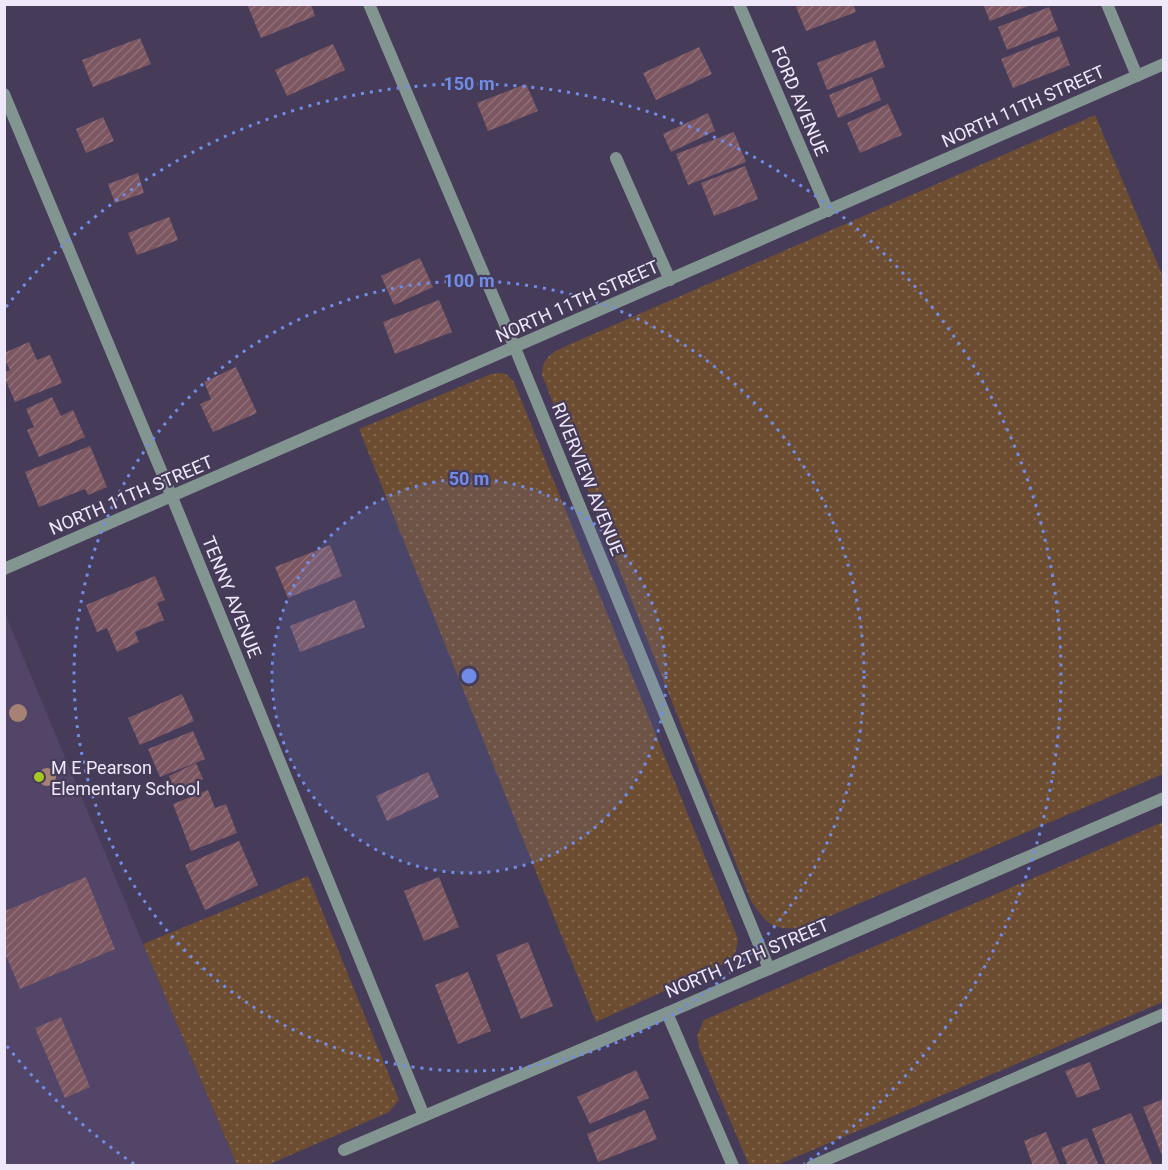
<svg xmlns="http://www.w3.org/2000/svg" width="1168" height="1170" font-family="Roboto,sans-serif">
	<defs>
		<pattern id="grass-dots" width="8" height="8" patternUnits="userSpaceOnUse" patternTransform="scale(1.5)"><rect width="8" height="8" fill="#6d4d31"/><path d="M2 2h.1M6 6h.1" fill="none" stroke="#826750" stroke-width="1.8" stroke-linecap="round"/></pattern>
		<pattern id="building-hatch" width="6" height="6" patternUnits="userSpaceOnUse" patternTransform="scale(1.5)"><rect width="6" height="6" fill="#7c5761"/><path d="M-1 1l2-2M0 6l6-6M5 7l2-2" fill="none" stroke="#8f6f79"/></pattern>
	</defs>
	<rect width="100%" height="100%" fill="#463c59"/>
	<!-- built -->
	<path fill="#524568" d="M4 611 143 944 237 1165H5Z"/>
	<!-- grass -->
	<g fill="url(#grass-dots)">
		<path d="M1095 115 1163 277V774L802 928C771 930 768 925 751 901L542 375C543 357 551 353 566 346Z"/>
		<path d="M499 373 506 374 514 382 738 939C737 951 734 956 726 963L596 1022 359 429 491 374Z"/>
		<path d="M1163 822V1002L777 1165H749L700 1050 697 1036 704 1020Z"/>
		<path d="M308 876 399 1100 389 1112 268 1165H237L143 944Z"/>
	</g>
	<!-- building -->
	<g fill="url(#building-hatch)">
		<path d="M247 4H311L315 16 261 38Z"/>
		<path d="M803 4H853L856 12 806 31 796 7Z"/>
		<path d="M983 4H1031V5L990 21Z"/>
		<path d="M1049 7 1058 30 1007 50 998 27Z"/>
		<path d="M1059 36 1070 65 1013 88 1001 59Z"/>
		<path d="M140 38 151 64 93 87 82 60Z"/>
		<path d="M875 40 885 67 827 90 817 63Z"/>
		<path d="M333 44 345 70 287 96 275 70Z"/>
		<path d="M699 47 712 74 656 100 643 73Z"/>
		<path d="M872 77 881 100 838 118 829 95Z"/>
		<path d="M526 84 538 111 488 131 477 103Z"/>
		<path d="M888 104 902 135 860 153 847 123Z"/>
		<path d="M708 113 715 131 671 152 663 134Z"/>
		<path d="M103 117 114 141 86 153 76 129Z"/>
		<path d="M734 132 746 162 688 185 676 154Z"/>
		<path d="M745 166 758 199 714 216 701 183Z"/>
		<path d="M138 173 144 193 115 203 108 184Z"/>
		<path d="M169 217 178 240 137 255 128 233Z"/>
		<path d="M420 258 433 287 394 305 381 276Z"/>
		<path d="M439 300 452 332 395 354 383 322Z"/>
		<path d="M29 342 37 360 50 355 62 383 15 402 4 376V373L10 370 4 358V353Z"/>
		<path d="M236 367 257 413 213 432 200 404 211 399 204 382Z"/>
		<path d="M52 397 61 416 73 410 85 437 39 457 27 430 34 427 26 409Z"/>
		<path d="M90 446 107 487 88 495 85 489 39 507 25 472Z"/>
		<path d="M330 545 342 576 288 598 275 567Z"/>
		<path d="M155 576 165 600 157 603 164 620 135 632 139 642 117 652 107 628 97 632 86 605Z"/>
		<path d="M355 600 365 627 300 652 290 626Z"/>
		<path d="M182 694 194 721 140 745 128 718Z"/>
		<path d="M193 731 205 759 160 777 148 749Z"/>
		<path d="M196 763 203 779 176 791 169 776Z"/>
		<path d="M428 772 439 797 387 821 376 796Z"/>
		<path d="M208 790 215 808 226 804 237 833 191 851 173 804Z"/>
		<path d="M239 841 258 885 205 910 185 865Z"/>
		<path d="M86 877 115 949 20 989 5 953V911Z"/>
		<path d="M439 877 459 927 424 941 404 891Z"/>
		<path d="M528 942 553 1006 521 1019 496 955Z"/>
		<path d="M468 972 491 1031 458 1044 435 985Z"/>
		<path d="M61 1017 90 1087 65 1098 35 1028Z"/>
		<path d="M1090 1062 1100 1089 1077 1098 1065 1071Z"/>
		<path d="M636 1070 649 1098 590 1124 577 1097Z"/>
		<path d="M1164 1099V1158H1163L1143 1107Z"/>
		<path d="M645 1110 657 1139 598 1162 587 1134Z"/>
		<path d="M1131 1113 1153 1166H1106L1092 1129Z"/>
		<path d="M1046 1132 1060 1166H1033L1024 1141Z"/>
		<path d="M1087 1138 1099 1166H1068L1061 1148Z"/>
	</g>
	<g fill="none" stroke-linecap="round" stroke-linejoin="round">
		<!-- lane -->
		<g stroke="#829591" stroke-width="12">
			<path d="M616 158 670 280"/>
			<path d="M812 1166 1164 1014"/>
		</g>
		<!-- street -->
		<g stroke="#829591" stroke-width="12">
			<path d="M369 4 515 348 769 969"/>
			<path d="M739 4 828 211"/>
			<path d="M1107 4 1137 76"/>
			<path d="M4 94 172 497 424 1116"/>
			<path d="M4 569 1164 64"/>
			<path d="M667 1013 733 1166"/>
			<path d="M344 1150 667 1013 1164 798"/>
		</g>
	</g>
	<!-- trees -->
	<g fill="#a78172">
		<circle cx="18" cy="713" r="9"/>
		<circle cx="47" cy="777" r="9"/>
	</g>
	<!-- distance rings -->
	<circle cx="469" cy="676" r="197" fill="#718ce6" fill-opacity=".12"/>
	<g fill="none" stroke="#718ce6" stroke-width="3" stroke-dasharray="3 6">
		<circle cx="469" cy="676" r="197"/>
		<circle cx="469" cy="676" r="395"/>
		<path d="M134 1164A592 592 0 0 1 6 1045M6 307A592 592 0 1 1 804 1164"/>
	</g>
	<!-- markers -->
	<circle fill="#a7c81f" stroke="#463c59" stroke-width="2" cx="39" cy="777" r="6"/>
	<g text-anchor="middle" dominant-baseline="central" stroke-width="4.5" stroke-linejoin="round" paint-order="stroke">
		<!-- street labels -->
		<g font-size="18" fill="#eee8fa" stroke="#463c59">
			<text transform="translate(800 101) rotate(67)">FORD AVENUE</text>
			<text transform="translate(1023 106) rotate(-24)">NORTH 11TH STREET</text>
			<text transform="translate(577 301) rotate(-24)">NORTH 11TH STREET</text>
			<text transform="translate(588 479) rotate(68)">RIVERVIEW AVENUE</text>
			<text transform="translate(131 495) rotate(-23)">NORTH 11TH STREET</text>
			<text transform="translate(232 597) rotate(68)">TENNY AVENUE</text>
			<text transform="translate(747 958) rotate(-23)">NORTH 12TH STREET</text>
		</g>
		<!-- poi labels -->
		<g font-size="18" fill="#eee8fa" stroke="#463c59" text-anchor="start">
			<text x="51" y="767">M E Pearson<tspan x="51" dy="21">Elementary School</tspan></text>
		</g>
	</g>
	<circle cx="469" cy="676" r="9" fill="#718ce6" stroke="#463c59" stroke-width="3"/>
	<g font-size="18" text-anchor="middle" font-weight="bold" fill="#718ce6" stroke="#463c59" stroke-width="4.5" stroke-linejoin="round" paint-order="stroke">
		<text x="469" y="90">150 m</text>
		<text x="469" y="287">100 m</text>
		<text x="469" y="485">50 m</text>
	</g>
	<!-- border -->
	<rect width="1168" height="1170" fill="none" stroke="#eee8fa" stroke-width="12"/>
</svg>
